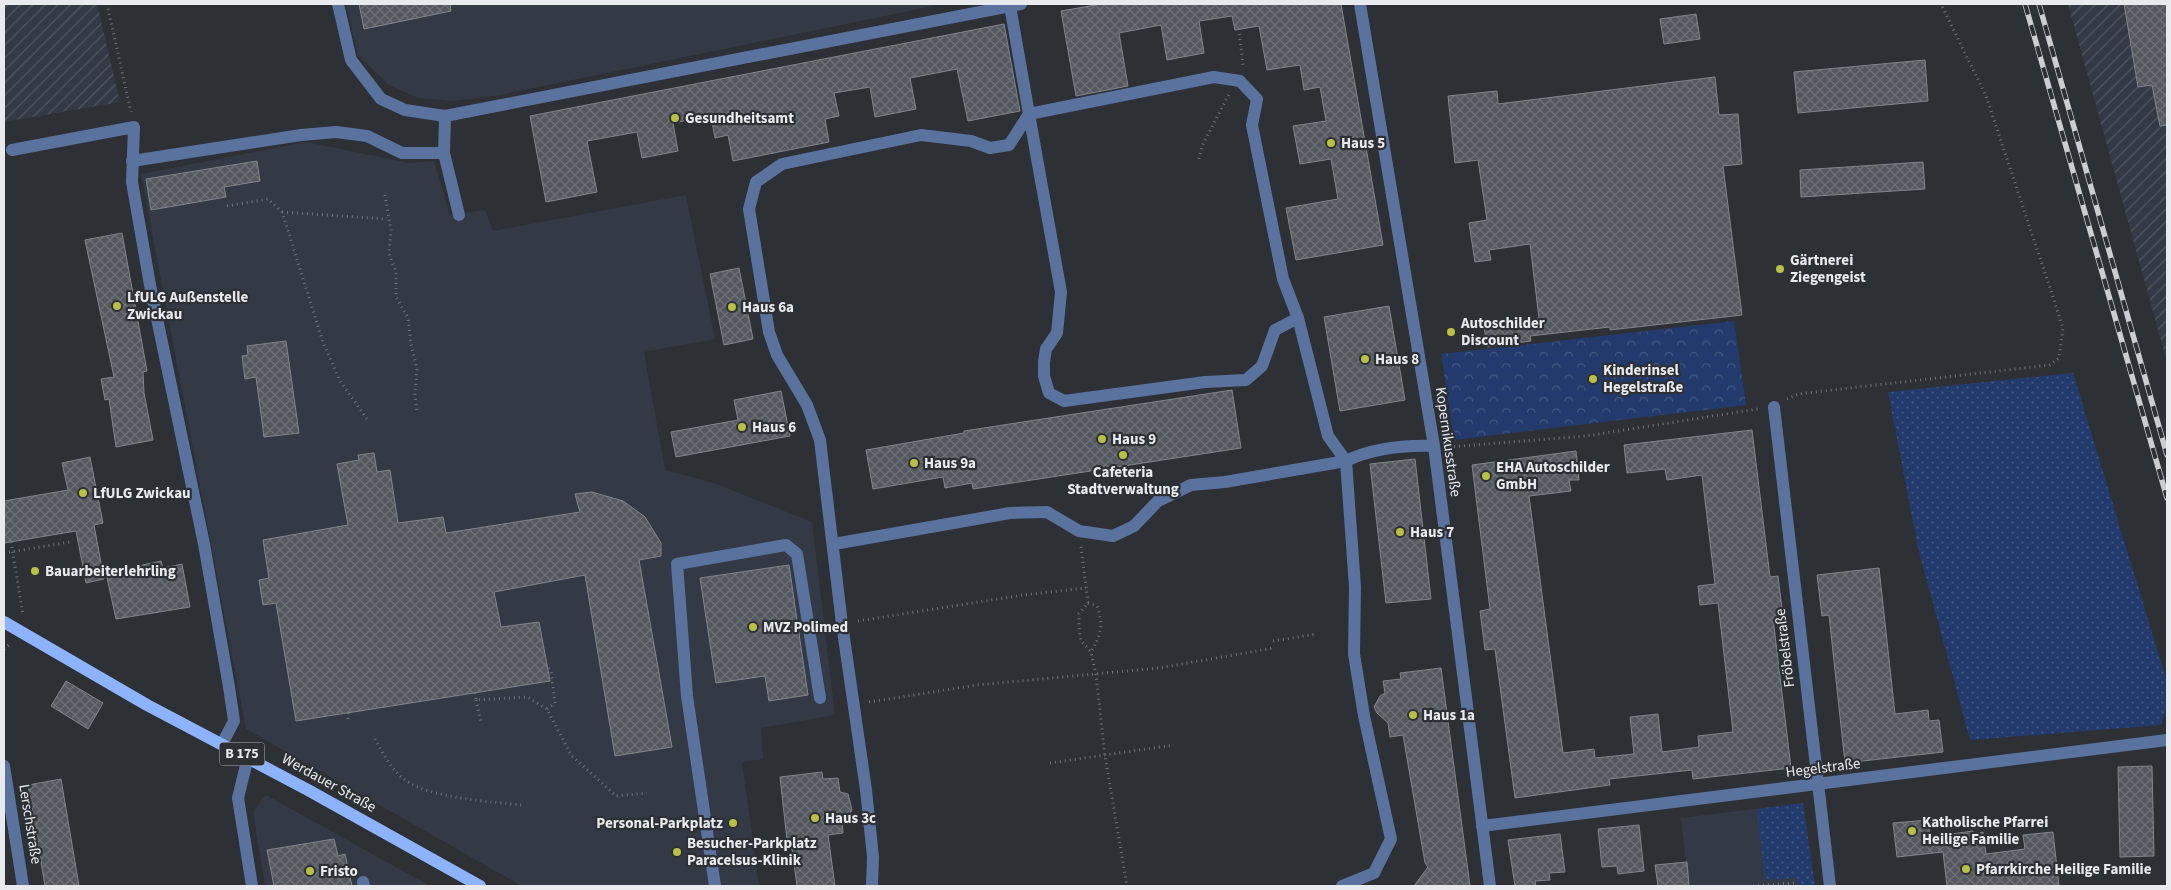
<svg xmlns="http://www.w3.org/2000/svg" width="2171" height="890" font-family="'Source Sans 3',sans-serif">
	<defs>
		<pattern id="industrial-furrows" width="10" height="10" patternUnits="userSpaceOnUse" patternTransform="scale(1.25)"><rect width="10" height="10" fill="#343a45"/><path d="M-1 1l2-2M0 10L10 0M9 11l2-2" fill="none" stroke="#515760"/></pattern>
		<pattern id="grass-dots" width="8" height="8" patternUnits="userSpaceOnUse" patternTransform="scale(1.25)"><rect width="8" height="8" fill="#233b6c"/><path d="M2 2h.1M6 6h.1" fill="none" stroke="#435881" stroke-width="1.8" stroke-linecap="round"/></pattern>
		<pattern id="park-crowns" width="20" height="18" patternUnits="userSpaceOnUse" patternTransform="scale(1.25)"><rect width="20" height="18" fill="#233b6c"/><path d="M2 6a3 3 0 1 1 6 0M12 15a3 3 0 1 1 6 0" fill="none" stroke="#435881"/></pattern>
		<pattern id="building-cross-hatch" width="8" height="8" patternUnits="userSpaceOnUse" patternTransform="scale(1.25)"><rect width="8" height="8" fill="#55595f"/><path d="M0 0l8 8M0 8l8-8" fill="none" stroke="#6d7176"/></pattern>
	</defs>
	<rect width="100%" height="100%" fill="#2d3035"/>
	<!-- built -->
	<g fill="#343a45">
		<path d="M346 4H943L500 95 452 101 418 98 389 85 358 55Z"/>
		<path d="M306 142 409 163 434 161 450 215 485 210 493 231 686 195 715 339 644 352 665 470 714 483 812 522 835 715 761 728 763 759 742 762 759 886H522L246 729 141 174Z"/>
		<path d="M266 795 430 886H265L253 811Z"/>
		<path d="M1803 803 1812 886H1689L1681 818Z"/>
	</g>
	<!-- industrial -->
	<g fill="url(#industrial-furrows)">
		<path d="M4 4H97L120 102 4 122Z"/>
		<path d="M2068 4H2167V362L2137 254Z"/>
	</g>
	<!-- grass -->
	<g fill="url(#grass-dots)">
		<path d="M2073 373 2167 682V707L2161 725 1970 740 1918 548 1888 392Z"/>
		<path d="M1803 803 1815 886H1798L1796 878 1765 880 1757 809Z"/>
	</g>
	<!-- park -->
	<path fill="url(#park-crowns)" d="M1734 321 1746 405 1454 440 1441 354Z"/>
	<!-- building -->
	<g fill="url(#building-cross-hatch)" stroke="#81858b">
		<path d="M359 4H450L451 11 364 29Z"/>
		<path d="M1101 4H1341L1383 245 1296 260 1286 208 1338 199 1331 159 1300 164 1293 126 1326 121 1320 87 1304 90 1300 65 1267 70 1259 26 1235 30 1232 16 1199 21 1204 53 1167 60 1161 25 1119 33 1128 86 1076 96 1061 11Z"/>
		<path d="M2124 4H2167V125L2160 126 2152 85 2138 87Z"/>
		<path d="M1696 14 1700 39 1664 44 1660 19Z"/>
		<path d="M1004 24 1020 111 968 121 957 69 910 78 916 109 875 117 870 87 834 93 839 116 825 119 829 142 733 161 728 135 715 138 711 116 673 123 678 151 642 158 637 132 587 141 597 192 546 202 530 116Z"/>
		<path d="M1925 60 1928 101 1798 113 1794 72Z"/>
		<path d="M1715 77 1719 115 1738 114 1742 164 1723 166 1742 315 1610 330V327L1530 336 1531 341 1487 347 1484 326 1539 318 1530 244 1489 250 1491 260 1475 262 1469 223 1487 220 1478 160 1455 163 1448 96 1497 91 1498 104Z"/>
		<path d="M257 161 260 181 224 187 226 197 151 210 146 179Z"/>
		<path d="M1923 162 1925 189 1801 197 1800 170Z"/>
		<path d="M122 233 147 371 143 372 144 393 153 440 116 447 109 399 105 400 101 379 114 377 85 240Z"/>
		<path d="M739 268 753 339 724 345 710 274Z"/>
		<path d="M1389 306 1405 400 1340 411 1324 317Z"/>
		<path d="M286 341 299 433 264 437 256 377 245 379 242 356 248 355 247 346Z"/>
		<path d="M1232 390 1241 448 973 489 972 483 945 488 943 477 873 489 866 450 964 433V431Z"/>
		<path d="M781 391 790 436 676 457 671 432 738 420 734 400Z"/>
		<path d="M1752 430 1770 577 1778 576 1783 617 1773 618 1791 768 1693 779 1692 770 1609 779 1610 785 1515 798 1495 649 1485 650 1480 611 1490 609 1472 465 1576 451 1579 480H1569L1571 491 1529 496 1563 753 1594 749 1595 758 1634 754 1630 717 1658 714 1662 752 1699 747 1698 736 1733 732 1718 603 1700 605 1698 586 1715 584 1702 475 1667 480 1665 469 1627 473 1624 445Z"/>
		<path d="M374 453 377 472 390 470 398 523 443 517 446 533 580 512 575 494 592 492 623 501 645 517 661 543V556L639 560 672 747 615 756 585 575 494 592 501 627 539 622 550 681 296 721 276 603 263 605 259 580 269 578 263 540 348 525 337 464 359 460 358 455Z"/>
		<path d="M90 457 103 523 94 525 104 579 86 583 76 531 4 543V501L68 490 62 463Z"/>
		<path d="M1415 459 1431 599 1386 603 1370 464Z"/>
		<path d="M161 561 163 568 182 564 190 607 116 619 106 573Z"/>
		<path d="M789 565 808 695 769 701 765 676 716 683 700 578Z"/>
		<path d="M1879 568 1895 714 1928 710 1929 721 1939 720 1943 752 1845 763 1829 615 1822 616 1817 575Z"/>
		<path d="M1441 668 1453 759 1470 886H1414L1428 867 1425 863 1403 735 1390 737 1388 723 1377 713 1374 707 1380 696 1385 693 1383 681 1401 679 1400 673Z"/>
		<path d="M66 681 103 703 88 729 51 706Z"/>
		<path d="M2152 766 2154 856 2120 857 2118 767Z"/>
		<path d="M822 772 823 779 838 778 840 792 848 794 852 810 848 817 842 819 843 833 828 835 835 886H797L792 849H788L780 777Z"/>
		<path d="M61 779 79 886H45L28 785Z"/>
		<path d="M1928 820 1930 837 1973 831V834L1983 832 1986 854 2025 849 2023 835 2053 832 2059 886H1947L1943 852 1897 857 1893 823Z"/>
		<path d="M1639 825 1644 871 1618 874 1617 866 1602 867 1598 829Z"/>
		<path d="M1560 834 1565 872 1549 873 1550 880 1535 881 1536 886H1515L1508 840Z"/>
		<path d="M334 839 338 856 345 854 352 886H274L267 850Z"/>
		<path d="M1687 862 1689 886H1658L1655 865Z"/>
	</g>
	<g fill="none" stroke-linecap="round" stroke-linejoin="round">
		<!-- path -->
		<g stroke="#707377" stroke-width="3" stroke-dasharray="1 4" stroke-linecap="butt">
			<path d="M107 4 131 112"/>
			<path d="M1239 29 1243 65"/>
			<path d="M1199 159 1202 146 1229 94"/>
			<path d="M385 195 391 230 389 254 396 272V297L408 318 411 344 417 369 415 394 417 413"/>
			<path d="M227 206 268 199 282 212 323 342 340 381 367 419"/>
			<path d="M282 212 387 219"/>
			<path d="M1787 399 1798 394 2050 365 2059 358 2063 328 2050 288 1986 96 1941 4"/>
			<path d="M1449 447 1586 436 1758 409"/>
			<path d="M11 542 23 615"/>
			<path d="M1081 547 1088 603 1079 614V628L1081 641 1091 652 1096 675 1105 756 1127 886"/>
			<path d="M4 553 70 542"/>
			<path d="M1088 603 1097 606C1104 625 1101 635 1091 652"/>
			<path d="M858 621 1023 595 1086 588"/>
			<path d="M1273 641 1317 634"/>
			<path d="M4 649 11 643"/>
			<path d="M475 693 476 700 527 697 547 709 571 755 616 796 647 793"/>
			<path d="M476 700 481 722"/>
			<path d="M869 702 977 685 1159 668 1274 648"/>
			<path d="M547 709 555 703 551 671 547 666"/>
			<path d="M348 713V720"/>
			<path d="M375 739C382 752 392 771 405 780 429 798 492 802 522 805"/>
			<path d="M1050 763 1174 745"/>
			<path d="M1753 886 1795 883 1796 886"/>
		</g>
		<!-- minor -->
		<g stroke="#5a729e" stroke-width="12">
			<path d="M338 4 351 60 381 99 405 110 445 116 1021 4"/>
			<path d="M1360 4 1434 446 1490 886"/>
			<path d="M445 116 444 153 459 215"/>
			<path d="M12 150 134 127 132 182 150 285 204 544 229 687 234 721 222 744"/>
			<path d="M132 161 301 135 336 132 367 136 402 153H444"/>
			<path d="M1298 318 1275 330 1262 366 1246 380 1205 382 1064 401 1049 393 1044 376V362L1046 349 1057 333 1061 292 1029 114 1214 77 1240 81 1257 99 1252 125 1283 279 1298 318 1328 436 1346 461 1355 587 1354 654 1364 716 1391 839 1374 873 1342 886"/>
			<path d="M1774 407 1830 886"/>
			<path d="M834 544 1010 513 1047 512 1079 531 1113 536 1134 526 1158 501 1191 485 1225 482 1346 461C1373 448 1404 445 1434 446"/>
			<path d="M248 757 238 798 252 886"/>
			<path d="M4 766 23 886"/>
			<path d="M1482 826 2167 740"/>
			<path d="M363 882 364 886"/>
			<path d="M715 886 687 696 677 564 786 545 797 554 820 698"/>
			<path d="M872 886 873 857 866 790 842 624 820 440 807 405 777 355 769 332 749 209 756 182 782 164 921 135 971 141 990 148 1009 145 1029 114 1010 6"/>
		</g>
		<!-- major -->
		<path stroke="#8cb3fc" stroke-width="12" d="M4 622 147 705 308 790 480 886"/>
		<!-- rail casing -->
		<g stroke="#cbcdd1" stroke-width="5.5">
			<g id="rail">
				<path d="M2025 4 2167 498"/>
				<path d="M2039 4 2167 455"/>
			</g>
		</g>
		<!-- rail -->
		<use href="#rail" stroke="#2d3035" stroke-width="4" stroke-dasharray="11" stroke-linecap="butt"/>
	</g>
	<!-- markers -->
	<g fill="#b9c046" stroke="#2d3035" stroke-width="2">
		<circle cx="675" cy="118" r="5"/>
		<circle cx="1331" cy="143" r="5"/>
		<circle cx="1780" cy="269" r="5"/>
		<circle cx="117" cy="306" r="5"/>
		<circle cx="732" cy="307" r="5"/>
		<circle cx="1451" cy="332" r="5"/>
		<circle cx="1365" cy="359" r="5"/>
		<circle cx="1593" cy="379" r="5"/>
		<circle cx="742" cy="427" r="5"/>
		<circle cx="1102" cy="439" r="5"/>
		<circle cx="1123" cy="455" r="5"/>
		<circle cx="914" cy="463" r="5"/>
		<circle cx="1486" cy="476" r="5"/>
		<circle cx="83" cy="493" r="5"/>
		<circle cx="1400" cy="532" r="5"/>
		<circle cx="35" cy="571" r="5"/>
		<circle cx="753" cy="627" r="5"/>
		<circle cx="1413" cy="715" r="5"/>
		<circle cx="815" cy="818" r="5"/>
		<circle cx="733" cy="823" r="5"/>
		<circle cx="1912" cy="831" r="5"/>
		<circle cx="677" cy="852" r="5"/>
		<circle cx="1966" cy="869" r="5"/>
		<circle cx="310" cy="871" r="5"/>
	</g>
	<g text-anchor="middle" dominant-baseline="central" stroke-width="4.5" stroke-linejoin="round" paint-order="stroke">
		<!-- shield labels -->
		<rect fill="#2d3035" stroke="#b0b2b6" stroke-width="1" x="219.5" y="742.5" width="45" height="23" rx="4"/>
		<g font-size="14" font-weight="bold" fill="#e8eaee">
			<text x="242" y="754">B 175</text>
		</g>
		<!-- poi labels -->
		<g font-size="15" font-weight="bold" fill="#e8eaee" stroke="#2d3035" text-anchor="start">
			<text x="685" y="118">Gesundheitsamt</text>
			<text x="1341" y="143">Haus 5</text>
			<text x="1790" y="260">Gärtnerei<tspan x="1790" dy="17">Ziegengeist</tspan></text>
			<text x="127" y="297">LfULG Außenstelle<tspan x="127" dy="17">Zwickau</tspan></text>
			<text x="742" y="307">Haus 6a</text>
			<text x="1461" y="323">Autoschilder<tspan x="1461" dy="17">Discount</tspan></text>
			<text x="1375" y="359">Haus 8</text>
			<text x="1603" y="370">Kinderinsel<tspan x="1603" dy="17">Hegelstraße</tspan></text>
			<text x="752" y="427">Haus 6</text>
			<text x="1112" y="439">Haus 9</text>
			<text x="924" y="463">Haus 9a</text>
			<text x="1496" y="467">EHA Autoschilder<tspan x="1496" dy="17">GmbH</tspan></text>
			<text x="1123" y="472" text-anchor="middle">Cafeteria<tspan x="1123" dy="17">Stadtverwaltung</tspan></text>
			<text x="93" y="493">LfULG Zwickau</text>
			<text x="1410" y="532">Haus 7</text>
			<text x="45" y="571">Bauarbeiterlehrling</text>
			<text x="763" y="627">MVZ Polimed</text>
			<text x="1423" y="715">Haus 1a</text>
			<text x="825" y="818">Haus 3c</text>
			<text x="1922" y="822">Katholische Pfarrei<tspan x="1922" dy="17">Heilige Familie</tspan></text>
			<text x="723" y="823" text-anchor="end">Personal-Parkplatz</text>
			<text x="687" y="843">Besucher-Parkplatz<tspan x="687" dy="17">Paracelsus-Klinik</tspan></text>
			<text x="1976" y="869">Pfarrkirche Heilige Familie</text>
			<text x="320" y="871">Fristo</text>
		</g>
		<!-- street labels -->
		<g font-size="15" fill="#e8eaee" stroke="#2d3035">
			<text transform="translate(1448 442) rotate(82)">Kopernikusstraße</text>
			<text transform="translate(1785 648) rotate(-97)">Fröbelstraße</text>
			<text transform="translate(1823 768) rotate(-7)">Hegelstraße</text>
			<text transform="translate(329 783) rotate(29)">Werdauer Straße</text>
			<text transform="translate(30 824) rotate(81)">Lerschstraße</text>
		</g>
	</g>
	<!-- border -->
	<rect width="2171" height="890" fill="none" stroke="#e8eaee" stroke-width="10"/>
</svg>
